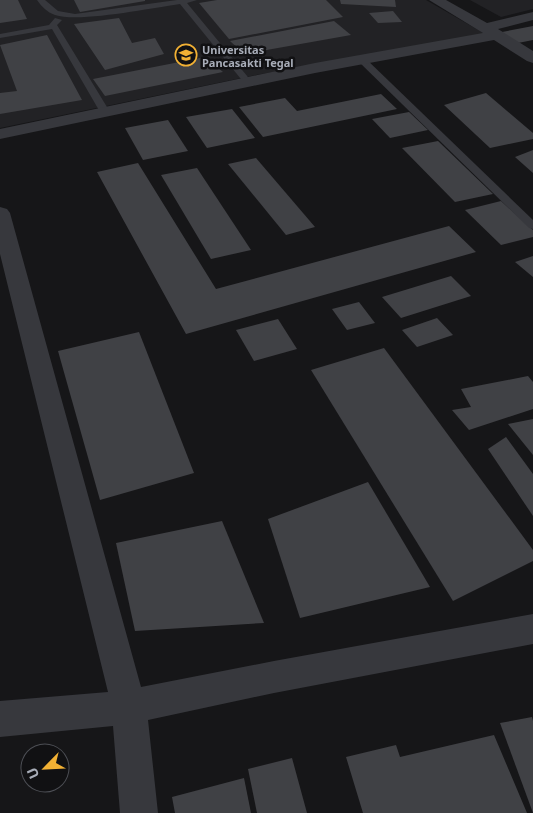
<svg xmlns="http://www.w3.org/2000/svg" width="533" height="813" font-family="'Noto Sans',sans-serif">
	<rect width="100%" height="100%" fill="#161618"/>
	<!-- built -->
	<g fill="#222225">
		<path d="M0 0H426L487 35 256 75 0 128Z"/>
		<path d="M470 0H533V9L501 17Z"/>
	</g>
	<!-- building -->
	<g fill="#404145">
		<path d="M0 0H18L27 19 0 23Z"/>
		<path d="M74 0H145V1L80 12Z"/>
		<path d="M217 0H326L343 17 229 39 199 3Z"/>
		<path d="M340 0H395L396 7 341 4Z"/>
		<path d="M393 11 402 22 378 23 369 13Z"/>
		<path d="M119 18 132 43 155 38 164 54 105 70 74 24Z"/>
		<path d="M334 21 351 35 244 54 230 41Z"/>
		<path d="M533 26V40L513 44 497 33Z"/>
		<path d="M47 35 82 100 0 114V93L17 91 0 45Z"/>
		<path d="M205 57 223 72 105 96 93 79Z"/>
		<path d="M486 93 533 133V139L490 148 444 105Z"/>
		<path d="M381 94 397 109 263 137 239 107 285 98 297 111Z"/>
		<path d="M232 109 255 138 207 148 186 117Z"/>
		<path d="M409 112 428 130 390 138 372 119Z"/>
		<path d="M168 120 188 151 143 160 125 128Z"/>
		<path d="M438 141 493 194 455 202 402 148Z"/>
		<path d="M533 150V173L515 157Z"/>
		<path d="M256 158 315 227 286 235 228 164Z"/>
		<path d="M138 163 216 289 449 226 476 252 186 334 97 172Z"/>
		<path d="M197 168 251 250 211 259 161 175Z"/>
		<path d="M501 201 533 230V237L501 245 465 210Z"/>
		<path d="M533 256V277L515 262Z"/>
		<path d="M451 276 471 296 401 318 382 297Z"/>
		<path d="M359 302 375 323 347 330 332 309Z"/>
		<path d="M437 318 453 335 417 347 402 330Z"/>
		<path d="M278 319 297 349 254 361 236 330Z"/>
		<path d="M139 332 194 473 100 500 58 351Z"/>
		<path d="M384 348 533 550V561L453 601 311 370Z"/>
		<path d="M528 376 533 382V409L469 430 452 410 471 407 461 389Z"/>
		<path d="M533 419V455L508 424Z"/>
		<path d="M506 437 533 474V516L488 449Z"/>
		<path d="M368 482 430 587 300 618 268 519Z"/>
		<path d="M222 521 264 623 135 631 116 543Z"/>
		<path d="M532 717 533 721V813L500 723Z"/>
		<path d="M494 735 527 813H363L346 757 396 745 400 757Z"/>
		<path d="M292 758 307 813H257L248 769Z"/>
		<path d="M244 778 251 813H175L172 797Z"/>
	</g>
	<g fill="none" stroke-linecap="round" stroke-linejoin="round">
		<!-- service -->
		<g fill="#37383d" fill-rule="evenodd">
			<path d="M37 0H45L58 11 75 14 177 0H197L187 3 252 82 245 84 180 4C151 8 79 23 55 15 47 12 42 7 37 0Z"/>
			<path d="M55 18 62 20 57 25 110 112 108 114 105 115 100 112 52 29 0 38V34L49 25Z"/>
			<path d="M358 57H364L533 220V229L529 228 358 61Z"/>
		</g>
		<!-- minor -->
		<g fill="#37383d" fill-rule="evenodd">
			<path d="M429 0H446L487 23 533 12V20L498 29 533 51V63L527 61 494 40 315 73 0 139V129L315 63 483 33Z"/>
			<path d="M0 207 7 209 10 213 141 687 274 661 533 614V644L274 693 148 720 158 813H120L113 726 0 737V701L108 692 0 254Z"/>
		</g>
	</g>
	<!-- icons -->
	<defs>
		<g id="university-ring" transform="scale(1.125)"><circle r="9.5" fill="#111113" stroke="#f2b134" stroke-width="1.5"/><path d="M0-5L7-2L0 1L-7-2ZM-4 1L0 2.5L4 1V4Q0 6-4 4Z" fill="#f2b134"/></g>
	</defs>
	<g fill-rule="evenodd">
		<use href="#university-ring" x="186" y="55"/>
	</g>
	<g text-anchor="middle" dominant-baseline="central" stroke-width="5" stroke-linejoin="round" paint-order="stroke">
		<!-- far-poi labels -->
		<g font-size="11" font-weight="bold" fill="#a8adb8" stroke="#111113" text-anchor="start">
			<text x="202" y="49">Universitas<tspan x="202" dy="13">Pancasakti Tegal</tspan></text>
		</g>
	</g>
	<!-- north arrow -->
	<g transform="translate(45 768) rotate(246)"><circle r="24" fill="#111113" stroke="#4d4f55"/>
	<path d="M0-4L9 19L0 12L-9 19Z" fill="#f2b134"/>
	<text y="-8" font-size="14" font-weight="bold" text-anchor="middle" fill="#a8adb8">U</text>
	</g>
</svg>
